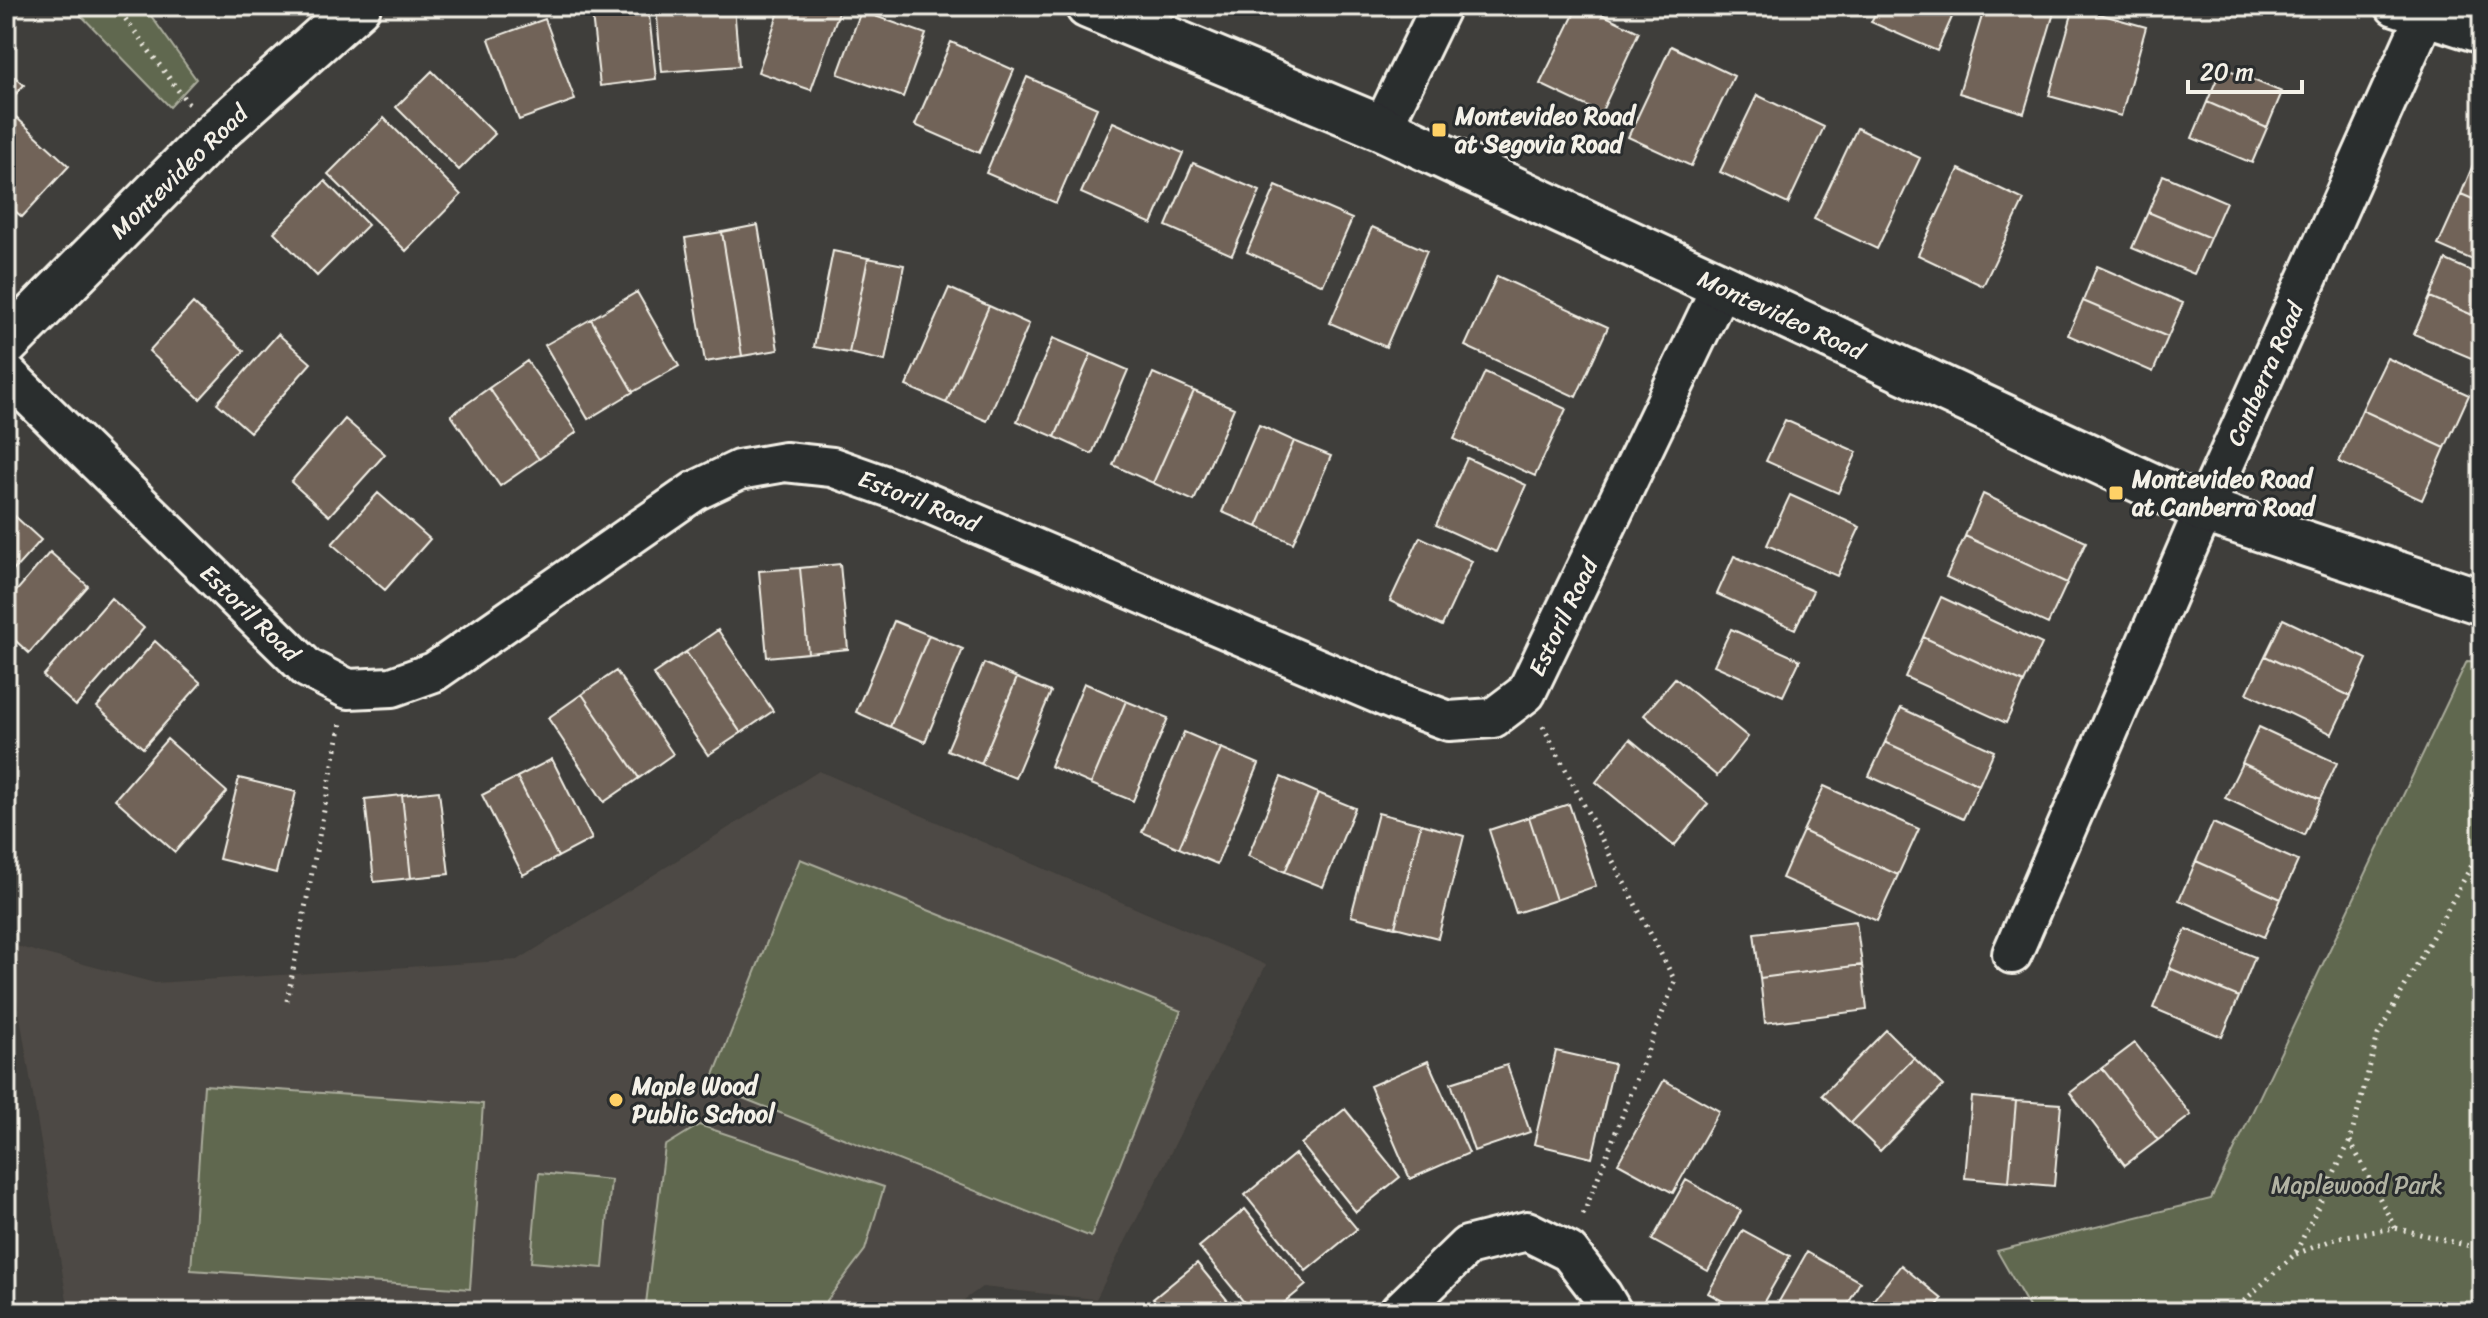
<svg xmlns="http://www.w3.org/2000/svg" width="2488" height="1318" font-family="Sriracha,sans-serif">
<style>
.built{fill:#4e4944}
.green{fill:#61684f;stroke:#aaac9c;stroke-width:2}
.building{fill:#716458;stroke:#f4f1e8;stroke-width:2}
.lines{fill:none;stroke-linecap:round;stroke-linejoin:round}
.minor-casing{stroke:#f4f1e8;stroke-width:44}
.tertiary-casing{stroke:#f4f1e8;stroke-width:50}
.path{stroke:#f4f1e8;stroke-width:5;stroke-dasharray:2 6;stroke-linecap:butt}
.minor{stroke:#2a2d2e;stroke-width:38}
.tertiary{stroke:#2a2d2e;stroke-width:44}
.poi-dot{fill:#ffd166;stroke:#2a2d2e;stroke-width:3}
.labels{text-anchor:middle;stroke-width:6;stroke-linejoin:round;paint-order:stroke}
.poi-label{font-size:24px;font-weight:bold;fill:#f4f1e8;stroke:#2a2d2e;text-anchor:start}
.street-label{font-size:24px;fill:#f4f1e8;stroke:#2a2d2e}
.park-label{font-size:24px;fill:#b2b3a3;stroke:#2a2d2e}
</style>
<rect width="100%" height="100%" fill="#3f3e3b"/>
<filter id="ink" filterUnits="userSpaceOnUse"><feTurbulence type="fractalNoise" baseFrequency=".0125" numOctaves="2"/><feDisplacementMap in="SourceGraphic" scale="16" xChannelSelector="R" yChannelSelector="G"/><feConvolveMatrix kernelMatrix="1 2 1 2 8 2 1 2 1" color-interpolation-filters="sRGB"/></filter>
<g filter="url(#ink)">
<!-- built -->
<path class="built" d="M819,771l447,194 -170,334 -114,-12 -35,25h-878l-61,-368 147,39 363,-23z"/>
<!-- green -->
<path class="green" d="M72,6h72l52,73 -26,28z
M2467,661l15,1v650h-450l-35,-61 214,-52z
M800,859l381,152 -90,226 -381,-152z
M204,1085l279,19 -13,185 -279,-19z
M699,1125l185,62 -19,63 -40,53 -13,9h-167l20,-166z
M539,1173l72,7 -8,88 -72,-6z"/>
<!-- building -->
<path class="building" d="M591,6h57l8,73 -56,7z
M656,6h78l5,60 -77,6z
M781,6h60l-30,84 -53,-18z
M1578,6h7l54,26 -38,81 -61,-29z
M1879,6h78l-20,45 -66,-29z
M1985,6h71l-32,107 -65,-20z
M2074,7l72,20 -25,89 -72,-20z
M861,11l65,23 -23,63 -65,-23z
M545,19l30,81 -56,20 -30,-81z
M951,42l63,28 -35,83 -64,-28z
M1671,46l63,30 -43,90 -63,-29z
M2222,67l60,25 -15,36 -60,-26z
M6,69l18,16 -18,20z
M432,71l63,63 -36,36 -63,-63z
M1027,77l70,31 -41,95 -70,-30z
M1757,95l67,32 -36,77 -68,-32z
M2207,102l60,26 -15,35 -60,-25z
M16,117l53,49 -47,51 -16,-14v-75z
M384,118l77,77 -55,56 -78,-77z
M1113,122l70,31 -31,71 -71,-31z
M1857,128l63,30 -43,91 -63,-30z
M2482,143v60l-21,-9z
M1193,163l67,28 -28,64 -66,-29z
M1959,169l65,31 -41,86 -65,-31z
M2163,175l63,27 -16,36 -62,-26z
M325,181l43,44 -51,51 -43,-44z
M1276,186l76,33 -29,66 -76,-33z
M2461,194l21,9v61l-44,-19z
M2148,212l62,26 -16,36 -62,-26z
M758,225l20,125 -36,6 -20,-124z
M1372,227l55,24 -41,96 -56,-24z
M722,232l20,124 -37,6 -20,-124z
M833,251l35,7 -19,95 -35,-6z
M868,258l36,7 -19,96 -36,-8z
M2446,260l36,16v43l-52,-22z
M2097,266l86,37 -15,34 -85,-36z
M1497,276l111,51 -32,70 -111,-51z
M949,288l40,18 -43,97 -40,-17z
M637,292l42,74 -46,26 -42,-73z
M2430,297l52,22v27l-6,14 -62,-26z
M2083,301l85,36 -15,35 -85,-37z
M193,303l51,48 -44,48 -51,-48z
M989,306l40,18 -42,97 -41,-18z
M591,319l42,73 -45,27 -43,-74z
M278,334l33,29 -61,69 -33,-29z
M1053,338l38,16 -36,83 -38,-16z
M1091,354l37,16 -36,84 -37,-17z
M2387,358l82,37 -24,53 -83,-38z
M527,361l50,71 -38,27 -50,-71z
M1485,372l81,37 -31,67 -81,-37z
M1153,373l41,18 -41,92 -40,-18z
M489,388l50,71 -39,27 -49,-71z
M1194,391l40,17 -40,93 -41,-18z
M2362,410l83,38 -23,52 -83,-38z
M345,419l40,35 -56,62 -38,-34z
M1785,420l72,32 -19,41 -72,-32z
M1259,425l35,16 -37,86 -35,-15z
M1294,441l37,15 -38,87 -36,-16z
M1467,458l59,27 -30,67 -60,-27z
M378,493l52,46 -45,51 -53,-46z
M1983,494l103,48 -19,41 -102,-47z
M1790,495l70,32 -23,49 -70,-31z
M6,508l35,32 -35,39z
M1965,536l102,47 -19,41 -102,-47z
M1420,537l52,24 -30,65 -52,-25z
M50,552l38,34 -59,67 -23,-21v-29z
M1734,556l79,35 -18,38 -78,-35z
M840,564l8,85 -40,4 -8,-85z
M800,568l8,85 -41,4 -8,-86z
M1941,597l101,47 -18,39 -101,-46z
M111,598l33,30 -68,78 -33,-30z
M2283,619l84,40 -17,37 -85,-40z
M894,621l35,14 -39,92 -34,-15z
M1731,629l69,31 -17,36 -69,-31z
M718,630l55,81 -32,22 -55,-81z
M929,635l34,14 -38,93 -35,-15z
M1923,637l101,46 -18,40 -101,-46z
M155,641l46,42 -58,65 -46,-41z
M686,652l55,81 -33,22 -55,-81z
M2265,656l85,40 -18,38 -85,-41z
M984,663l33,15 -36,86 -34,-14z
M616,671l57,83 -34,24 -57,-84z
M1017,678l34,14 -36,86 -34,-14z
M1675,678l73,59 -31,39 -73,-61z
M1084,683l42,18 -35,83 -41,-18z
M582,694l57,84 -35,24 -56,-84z
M1126,701l42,17 -35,83 -42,-17z
M1901,708l93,43 -15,34 -94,-43z
M2259,727l78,36 -17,36 -78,-36z
M1184,732l37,16 -42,100 -37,-16z
M167,739l60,53 -52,60 -60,-53z
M1630,739l78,65 -34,42 -78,-64z
M1885,742l94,43 -16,34 -94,-43z
M1221,748l38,16 -42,100 -38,-16z
M552,759l40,80 -34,18 -41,-80z
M2242,763l78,36 -16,36 -79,-37z
M517,777l41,80 -35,18 -41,-80z
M1281,777l37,16 -33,79 -37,-16z
M239,778l57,14 -20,81 -57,-14z
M1824,786l95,43 -21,46 -95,-44z
M439,791l10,83 -38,4 -9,-83z
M1318,793l37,15 -32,79 -38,-15z
M402,795l9,83 -37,4 -9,-83z
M1569,804l27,82 -40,14 -27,-83z
M1378,813l43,11 -26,103 -44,-11z
M1529,817l27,83 -40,13 -27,-83z
M2213,823l85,38 -17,38 -85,-38z
M1421,824l43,12 -26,102 -43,-11z
M1803,831l95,44 -21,46 -95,-43z
M2196,861l85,38 -17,38 -85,-37z
M1856,921l6,44 -102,13 -6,-45z
M2186,929l69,28 -16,40 -70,-29z
M1862,965l5,45 -102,13 -5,-45z
M2169,968l70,29 -17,40 -69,-29z
M1886,1030l28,28 -63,65 -29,-28z
M2135,1043l56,72 -33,25 -56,-72z
M1556,1051l58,13 -22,94 -58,-14z
M1914,1058l29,28 -63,65 -29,-28z
M1428,1061l41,92 -59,26 -40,-93z
M1507,1065l23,67 -56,19 -23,-68z
M2102,1068l56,72 -33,25 -55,-72z
M1664,1080l55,31 -46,82 -55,-30z
M1972,1097l44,4 -7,81 -44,-4z
M2016,1101l45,3 -7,82 -45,-4z
M1345,1109l55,68 -44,35 -55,-68z
M1295,1154l62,75 -51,42 -61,-76z
M1686,1180l55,31 -33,60 -56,-31z
M1245,1209l61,76 -33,27h-21l-53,-65z
M1743,1230l47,26 -32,56h-15l-35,-19z
M1807,1252l53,30 -16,30h-71z
M1197,1263l40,49h-73l-11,-13z
M1901,1265l41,34 -10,13h-68z"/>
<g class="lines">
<defs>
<path id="minor" d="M2395,6l87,28
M1382,128l59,-122
M6,373l301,295 41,21 44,-2 42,-15 261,-181 44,-21 46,-8 47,5 65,23 498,211 54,20 44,-3 33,-25 195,-406
M2012,954l192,-444 221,-495
M1399,1312l68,-66 60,-15 42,21 33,43 10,17"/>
<path id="tertiary" d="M1088,6l294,122 822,382 278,92
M6,344l206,-208 146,-130"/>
</defs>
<!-- minor casing -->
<use href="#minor" class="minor-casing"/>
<!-- tertiary casing -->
<use href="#tertiary" class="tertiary-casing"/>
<!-- path -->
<path class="path" d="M116,6l73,99
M1543,726l132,255 -93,237
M287,1001l54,-278
M2350,1141l45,87
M2296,1254l44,-17 55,-9 87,21
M2232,1312l63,-58 55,-113 28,-106 104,-188"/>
<!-- minor -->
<use href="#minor" class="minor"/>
<!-- tertiary -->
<use href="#tertiary" class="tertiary"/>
</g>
</g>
<!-- markers -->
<g class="poi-dot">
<rect x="1431" y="122" width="16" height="16" rx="4"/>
<rect x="2108" y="485" width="16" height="16" rx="4"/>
<circle cx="616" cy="1100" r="8"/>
</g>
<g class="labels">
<!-- poi labels -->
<g class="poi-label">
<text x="1455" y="124">Montevideo Road<tspan x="1455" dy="28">at Segovia Road</tspan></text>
<text x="2132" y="487">Montevideo Road<tspan x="2132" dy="28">at Canberra Road</tspan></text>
<text x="632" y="1094">Maple Wood<tspan x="632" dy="28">Public School</tspan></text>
</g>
<!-- street labels -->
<g class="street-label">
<text transform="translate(179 172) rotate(-44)" y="8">Montevideo Road</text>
<text transform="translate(1781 315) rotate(25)" y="8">Montevideo Road</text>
<text transform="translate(2265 374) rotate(-66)" y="8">Canberra Road</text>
<text transform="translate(919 501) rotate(22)" y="8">Estoril Road</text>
<text transform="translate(250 613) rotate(44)" y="8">Estoril Road</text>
<text transform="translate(1563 617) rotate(-64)" y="8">Estoril Road</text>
</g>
<!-- park labels -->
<g class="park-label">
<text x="2357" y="1193">Maplewood Park</text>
</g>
</g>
<!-- margin -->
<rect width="2488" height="1318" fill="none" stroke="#2a2d2e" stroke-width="32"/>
<rect x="16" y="16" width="2456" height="1286" fill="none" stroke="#f4f1e8" stroke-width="3" filter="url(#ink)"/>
<!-- scale -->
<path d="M2188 80v12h114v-12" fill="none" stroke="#f4f1e8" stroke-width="4"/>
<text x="2200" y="80" font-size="24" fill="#f4f1e8" stroke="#2a2d2e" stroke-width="6" paint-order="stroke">20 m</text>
</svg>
